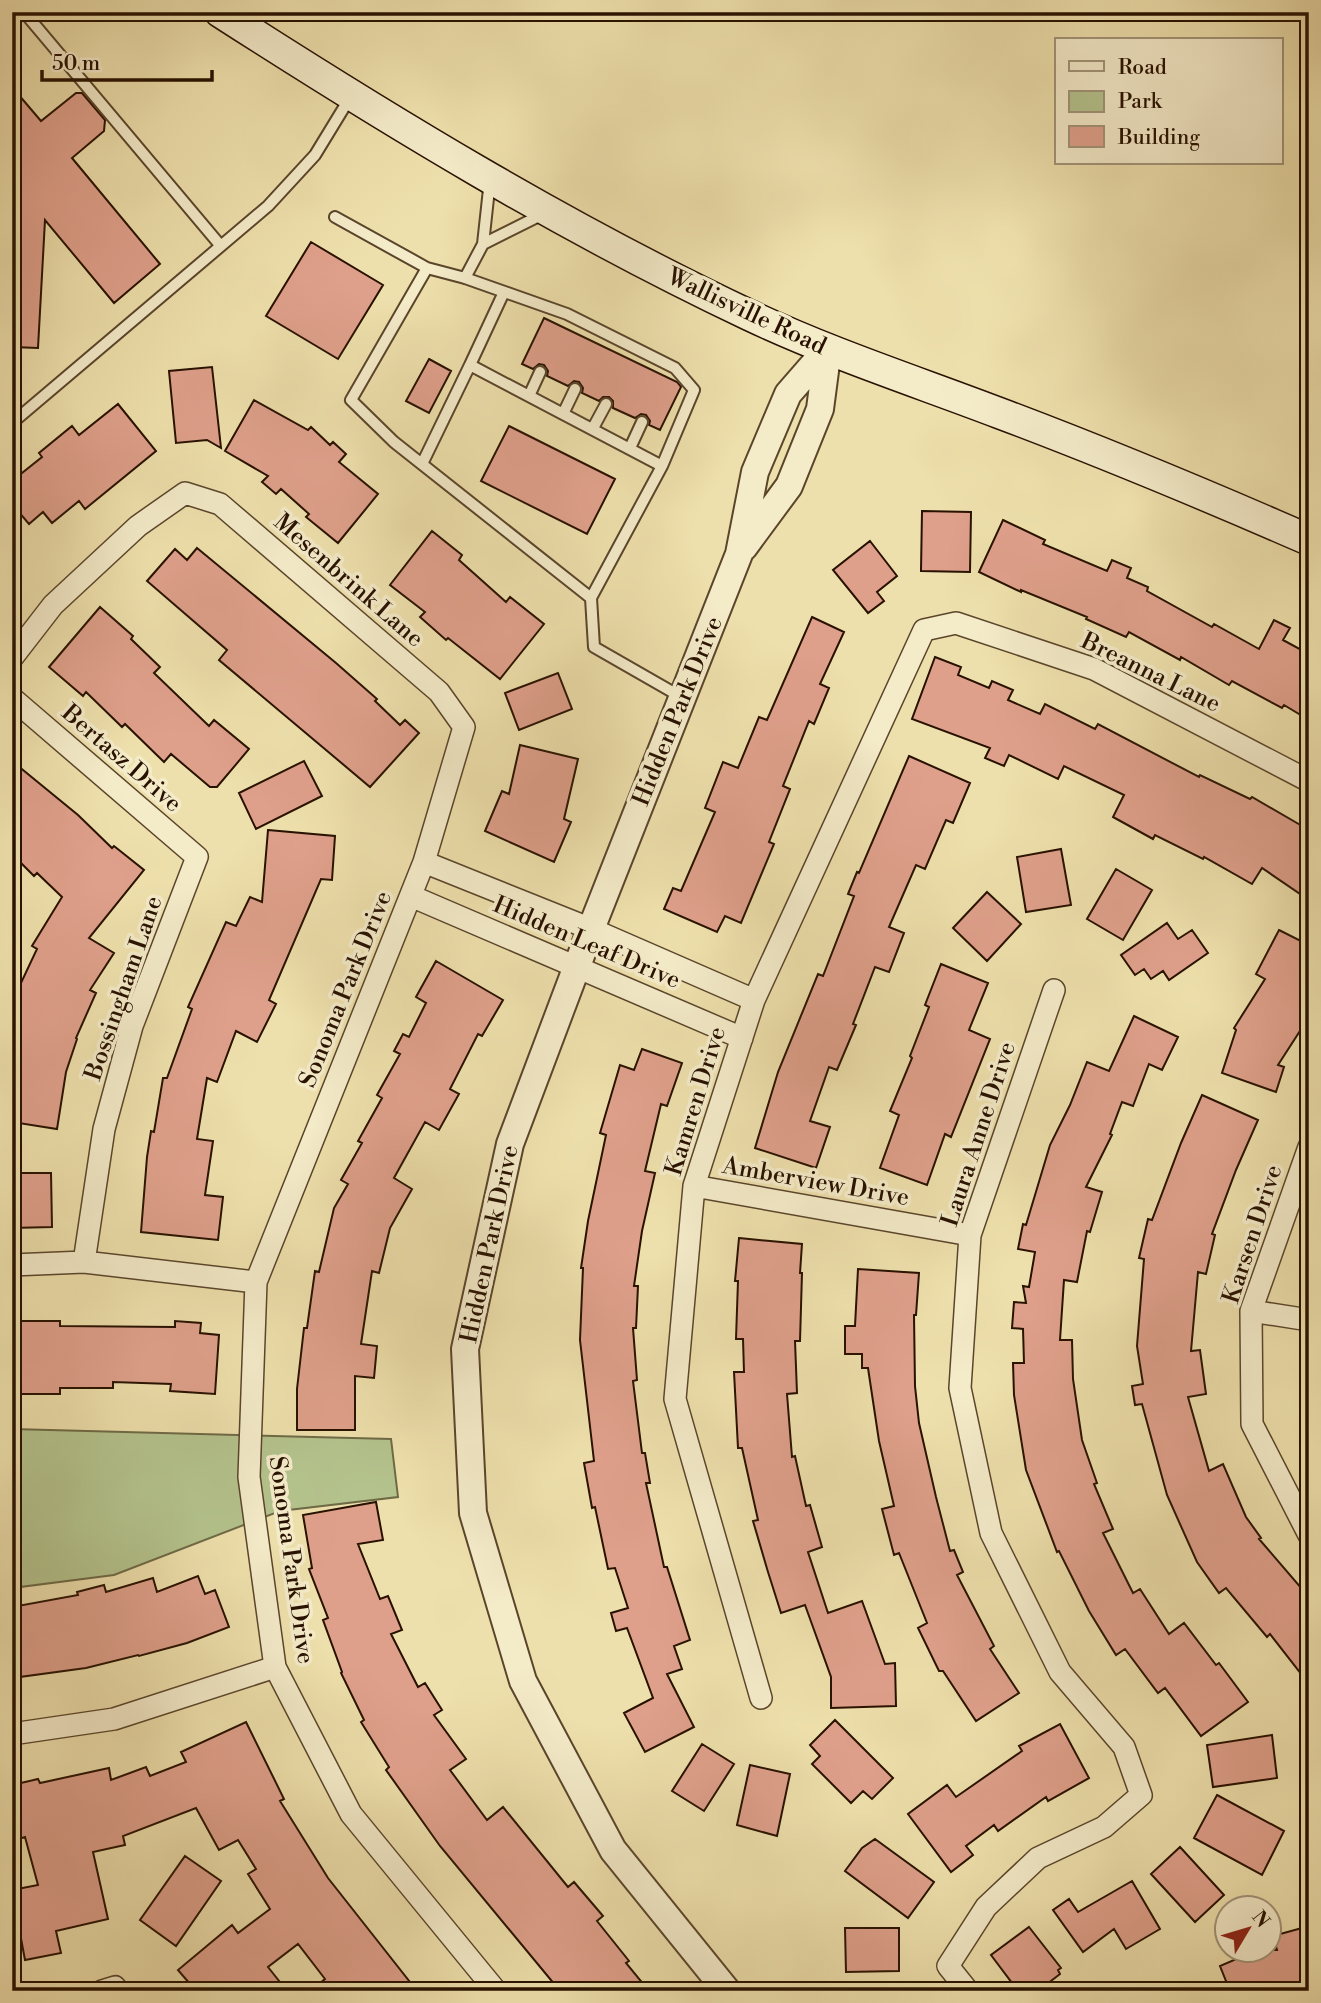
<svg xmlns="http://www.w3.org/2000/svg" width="1321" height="2003" font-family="'Libre Bodoni',serif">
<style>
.green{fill:#b4c38d;stroke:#6e6a46;stroke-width:2}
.building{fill:#dfa08b;stroke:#281100;stroke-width:2}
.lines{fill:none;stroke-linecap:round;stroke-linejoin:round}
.service-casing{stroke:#5a452b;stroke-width:14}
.minor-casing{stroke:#5a452b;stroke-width:24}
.tertiary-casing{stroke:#5a452b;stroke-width:30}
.secondary-casing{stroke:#281100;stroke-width:33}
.service{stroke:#f4ebc9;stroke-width:10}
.minor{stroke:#f4ebc9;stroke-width:21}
.tertiary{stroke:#f4ebc9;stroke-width:26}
.secondary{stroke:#f4ebc9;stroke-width:30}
.labels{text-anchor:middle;stroke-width:7;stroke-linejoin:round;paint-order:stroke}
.street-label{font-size:24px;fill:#281100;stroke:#f4ebc9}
</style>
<rect width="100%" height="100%" fill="#eee0ac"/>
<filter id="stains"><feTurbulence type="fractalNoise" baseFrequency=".00286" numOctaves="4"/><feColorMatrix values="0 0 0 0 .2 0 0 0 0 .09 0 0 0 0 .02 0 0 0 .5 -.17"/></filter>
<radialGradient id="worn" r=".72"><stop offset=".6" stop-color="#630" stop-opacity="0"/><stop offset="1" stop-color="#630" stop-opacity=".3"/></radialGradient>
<!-- green -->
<path class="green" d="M12,1429l379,10 7,58 -118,14 -166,64 -102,13z"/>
<!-- building -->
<path class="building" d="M12,87l29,34 35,-28h6l23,27 -1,11 -32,27 88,106 -46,39 -69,-83 -7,128 -26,-1z
M311,242l72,43 -45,74 -72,-43z
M544,318l133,64 4,5 -21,43 -11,-5 1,-4 -4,-6 -5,-1 -6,4 -22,-10v-7l-4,-4h-6l-4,4 -17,-8 1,-5 -4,-6 -5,-1 -6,5 -21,-10 1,-5 -4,-6 -5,-1 -6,5 -11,-5z
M429,359l22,12 -22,42 -23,-12z
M212,367l9,81 -14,-8 -31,3 -7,-72z
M254,400l54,30 3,-3 19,18 3,-3 13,12 -7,8 39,32 -40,49 -32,-26 3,-3 -28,-25 -5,5 -14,-12 6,-6 -43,-25z
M118,404l38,47 -71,58 -6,-8 -27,22 -9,-11 -14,12 -17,-20v-23l30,-24 -3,-4 33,-27 7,9z
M509,426l106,53 -28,55 -106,-53z
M922,511l49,1 -1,60 -49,-1z
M1003,520l42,20 -2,4 64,27 5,-11 19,8 -4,10 21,9 -1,4 65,36 2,-3 45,25 15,-29 16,8 -7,12 26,14v66l-25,-15 -2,3 -50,-27 -3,4 -48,-28 -1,3 -51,-28 -3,5 -40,-18 1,-2 -66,-27v2l-42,-20z
M432,531l30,24 -3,5 47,42 4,-5 34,27 -44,55 -52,-41 -2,2 -26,-23 5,-5 -35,-27z
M870,541l27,35 -20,16 7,9 -16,12 -35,-43z
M197,548l139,115 41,36 -2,2 25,24 5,-5 14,13 -49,54 -151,-127 8,-10 -80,-69 28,-32 12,11z
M100,607l33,29 -2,3 29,28 -6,6 55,53 5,-6 35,29 -32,38h-7l-39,-33 -7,8 -39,-38 -3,3 -36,-35 -3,4 -34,-29z
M812,617l32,15 -24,52 9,4 -15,36 -5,-3 -26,65 7,3 -21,53 5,2 -33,79 -16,-7 -8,16 -53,-23 9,-21 8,3 34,-79 -10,-4 18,-46 15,6 21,-51 8,3z
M935,657l26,10 -3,8 31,13 3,-7 21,9 -5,10 32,14 5,-10 50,25 3,-5 101,53 1,-2 50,24 2,-2 57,33v70l-47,-32 -10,16 -48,-27 -1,2 -48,-24 -2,4 -40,-22 11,-22 -60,-29 -6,13 -49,-24 -5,11 -19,-8 5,-10 -78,-29z
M558,673l14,36 -53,21 -14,-37z
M520,745l58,14 -14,60 7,3 -17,40 -69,-31 17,-40 7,3z
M909,756l61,27 -17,40 -7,-3 -21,49 -9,-4 -27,62 15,6 -15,39 -14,-5 -22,57 3,1 -19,45 -8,-3 -19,54 20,6 -14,41 -61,-20 23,-76 40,-98 5,2 31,-80 -6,-2 9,-22 2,1z
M12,761l66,54 34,33 2,-2 30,24 -55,68 25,15 -24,37 6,3 -20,45 1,1 -11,33 -9,57 -45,-7v-120l25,-53 -5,-3 30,-49 -25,-24 -3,3 -22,-22z
M304,761l18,35 -66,33 -17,-36z
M268,830l67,6 -3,44 -11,-1 -52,121 7,4 -19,38 -21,-11 -19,51 -10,-4 -10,61 16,2 -8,54 18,2 -5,43 -77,-8 6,-75 4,-26 3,1 9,-54h4l25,-69 -4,-2 38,-85 10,4 14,-29 12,5z
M1061,849l10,56 -45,7 -9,-55z
M1116,869l36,21 -29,50 -36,-21z
M987,892l34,32 -34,37 -34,-33z
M1167,923l11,16 14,-9 16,23 -39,27 -6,-9 -12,8 -7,-10 -9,6 -14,-20z
M1279,930l30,15v72l-31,48 6,2 -8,25 -54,-19 14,-43 -2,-2 31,-49 -9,-5z
M436,961l67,39 -21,36 -4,-2 -28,55 9,5 -20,36 -14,-8 -31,56 18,11 -22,39 -11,45 -7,-2 -11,73 16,2 -3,32 -19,-2v54h-58v-41l7,-61h3l8,-57 4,1 15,-64 14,-24 -7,-4 21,-37 -4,-2 24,-43 -5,-3 23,-41 -6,-3 9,-17 6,3 17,-34 -10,-6z
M941,964l47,19 -19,47 21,9 -39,98 -6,-3 -18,51 -47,-17 19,-53 -9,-4 22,-53 -2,-2 19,-49 -4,-2z
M1134,1016l44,21 -16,33 -13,-6 -16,42 -11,-4 -12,32 2,1 -26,52 16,5 -12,40 -3,-1 -10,51 -13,-2 -4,60h12l1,39 9,61 15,43 -3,1 19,45 -10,4 30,60 7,-4 29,45 15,-11 32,42 3,-2 29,39 -47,34 -36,-48 -7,5 -33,-44 -9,6 -27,-44 -30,-60 -2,1 -31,-82 -12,-75 -1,-32h11l-1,-34 -11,-1 2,-26 12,1 -3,-17 6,1 6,-35 -17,-3 5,-25 3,1 24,-80 20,-40 17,-43 22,9z
M642,1049l40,14 -15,43 -6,-2 -16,67 10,2 -13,58 -8,55h4l-2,42h-3l4,52 -4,1 9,72h3l5,30h-4l18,84h3l23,73 -16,6 8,23 -15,5 27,53 -49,25 -21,-39 29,-15 -26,-70 -11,3 -5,-18 17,-5 -13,-40 -7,1 -13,-62 -3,1 -8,-45 10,-2 -14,-121 3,-72h-2l7,-47 18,-86 -6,-2 20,-68 14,5z
M1202,1095l56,25 -22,50 -24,64 3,1 -9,39 -8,-2 -7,79 9,-1 6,44 -18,3 21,74 14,-7 23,53 15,21 -2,1 50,58v87l-39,-50 -3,3 -41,-49 -7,5 -22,-31 -30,-67 -25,-91 -7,1 -3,-19 11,-2 -6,-38 7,-87 -5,-1 9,-39 4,1 29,-77z
M12,1173h39l1,54 -40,1z
M739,1238l63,6 -2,29h2l-2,68h-5l2,52 -10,1 5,63 3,-1 11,50 4,-1 12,42 -14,5 20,61 34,-12 23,63 10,-1 1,43 -65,2v-31l-26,-72 -24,8 -13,-41 -15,-51 5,-1 -16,-72h-4l-4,-76h10l-1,-33h-7l2,-58h-3z
M858,1269l61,4 -3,42h-2l1,71 4,37 17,74 14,54 4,-1 9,22 -6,3 37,71 -4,3 29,44 -43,28 -33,-50h-4l-21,-43 9,-5 -28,-70 -5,2 -12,-46 12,-3 -15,-65 -11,-73h-6v-14h-17v-28h10z
M17,1321h43v5l115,1v-6l26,2 -1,10 19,2 -4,59 -45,-3 1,-7 -58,-2v6h-53v6h-43z
M376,1502l7,38 -25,4 22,55 8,-3 14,34 -11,4 27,53 7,-4 17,27 -8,5 32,44 -16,11 37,50 16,-13 65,80 6,-5 29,34 -6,5 32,40 -3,2 23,28h-89l-120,-145 -54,-76 3,-3 -28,-45 3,-2 -23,-47 1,-1 -19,-52 5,-2 -19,-49 3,-1 -9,-53z
M198,1576l7,18 10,-4 14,37 -42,16 -48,13 -1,-1 -52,13 -74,10v-71l66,-12 -1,-3 27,-7 2,7 47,-14 4,14z
M835,1720l58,58 -21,21 -9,-8 -12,12 -39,-39 8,-8 -10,-11z
M246,1722l38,77 -4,2 48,77 89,113h-107l15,-12 -27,-35 -30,23 19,24h-91l-18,-21 54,-45 6,8 32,-24 -22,-35 8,-5 -18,-29 -19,10 -23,-42 -73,28 2,9 -32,7 15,67 -52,12 5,22 -36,7 -13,-70 26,-5 -13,-48 -13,4v-56l26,-6 2,4 69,-15 2,12 35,-13 4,9 36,-14 -5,-10z
M1060,1724l29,54 -41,23 -2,-4 -48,34 -4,-6 -28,21 7,9 -22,17 -43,-58 39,-29 9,12 66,-46 -3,-5z
M1272,1735l5,43 -64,9 -6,-42z
M702,1744l32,20 -30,47 -32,-20z
M750,1765l40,9 -13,62 -40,-11z
M1217,1795l67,36 -22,44 -68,-37z
M875,1839l59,43 -26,36 -63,-47 17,-23z
M1180,1847l44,48 -29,27 -44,-48z
M185,1856l36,25 -45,65 -36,-26z
M1132,1881l28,48 -34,20 -12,-20 -31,23 -30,-42 16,-11 9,13z
M1309,1926v65h-79l-10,-25 37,-16h20l-4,-14z
M1029,1927l32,41 -3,2 2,4 -22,17h-20l-27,-36z
M845,1928h54v43l-53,1z"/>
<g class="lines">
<defs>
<path id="service" d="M24,12l196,233
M490,180l-7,64 60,-30
M335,217l92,51
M465,278l18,-34
M470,365l34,-73
M529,396l11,-24
M563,414l12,-25
M12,423l256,-217 47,-51 36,-59
M593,428l13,-24
M630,448l12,-26
M422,464l48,-99 192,101
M591,598l71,-132 32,-76 -19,-22 -108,-54 -102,-36 -38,-10 -76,132 43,42 197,156 3,49 89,51"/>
<path id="minor" d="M12,658l41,-53 85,-79 47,-33 35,11 219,188 25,35 -40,135 -168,420 -7,195 26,190 76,147 145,177
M12,698l185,159 -65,169 -28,103 -20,133
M424,862l167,67 163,71
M411,896l331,142
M1309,1147l-58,164 1,113 57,111
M694,1186l276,49
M12,1265l72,-3 172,20
M1251,1311l58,9
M761,1698l-86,-299 19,-213 60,-186 170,-370 32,-7 138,46 215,112
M12,1734l102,-15 161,-52
M102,1991l13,-4 3,4
M968,1991l-20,-25 38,-59 52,-49 66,-31 37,-32 -17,-48 -64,-75 -69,-139 -31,-145 10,-153 84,-245"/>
<path id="tertiary" d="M744,547l45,-61 31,-77 8,-61
M727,1991l-114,-141 -90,-169 -50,-168 -8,-164 45,-205 81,-215 148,-375 16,-82 33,-78 40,-46"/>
<path id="secondary" d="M220,12c171,110 345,216 529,303 80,38 166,66 250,98 104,39 207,82 310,127"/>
</defs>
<!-- service casing -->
<use href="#service" class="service-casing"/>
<!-- minor casing -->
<use href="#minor" class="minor-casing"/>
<!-- tertiary casing -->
<use href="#tertiary" class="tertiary-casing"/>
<!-- secondary casing -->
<use href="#secondary" class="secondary-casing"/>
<!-- service -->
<use href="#service" class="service"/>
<!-- minor -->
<use href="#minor" class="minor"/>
<!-- tertiary -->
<use href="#tertiary" class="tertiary"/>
<!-- secondary -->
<use href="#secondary" class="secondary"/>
</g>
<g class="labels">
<!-- street labels -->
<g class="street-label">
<text transform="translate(747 311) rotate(25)" y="8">Wallisville Road</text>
<text transform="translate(349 580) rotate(41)" y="8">Mesenbrink Lane</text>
<text transform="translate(1151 672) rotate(26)" y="8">Breanna Lane</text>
<text transform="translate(677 711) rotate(-68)" y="8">Hidden Park Drive</text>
<text transform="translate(122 758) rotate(41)" y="8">Bertasz Drive</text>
<text transform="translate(587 942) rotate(23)" y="8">Hidden Leaf Drive</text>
<text transform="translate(123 988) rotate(-71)" y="8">Bossingham Lane</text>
<text transform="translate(345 989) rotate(-68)" y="8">Sonoma Park Drive</text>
<text transform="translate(695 1101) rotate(-73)" y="8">Kamren Drive</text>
<text transform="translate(978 1134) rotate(-72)" y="8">Laura Anne Drive</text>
<text transform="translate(816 1181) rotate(10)" y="8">Amberview Drive</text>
<text transform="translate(1252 1234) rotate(-72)" y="8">Karsen Drive</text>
<text transform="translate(489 1244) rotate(-78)" y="8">Hidden Park Drive</text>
<text transform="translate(292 1560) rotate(82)" y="8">Sonoma Park Drive</text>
</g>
</g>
<!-- margin -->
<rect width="1321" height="2003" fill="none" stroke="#eee0ac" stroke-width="42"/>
<rect x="14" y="14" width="1293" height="1975" fill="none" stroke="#281100" stroke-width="3.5"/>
<rect x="21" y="21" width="1279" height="1961" fill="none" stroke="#281100" stroke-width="2"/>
<!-- legend -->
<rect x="1055" y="38" width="228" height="126" fill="#f4ebc9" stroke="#a29479" stroke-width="2"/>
<rect x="1069" y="61" width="35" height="10" fill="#f4ebc9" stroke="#a29479" stroke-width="2"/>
<text x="1118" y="74" font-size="21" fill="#281100">Road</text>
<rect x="1069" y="91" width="35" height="21" fill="#b4c38d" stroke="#a29479" stroke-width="2"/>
<text x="1118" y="108" font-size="21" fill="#281100">Park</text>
<rect x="1069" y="126" width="35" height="21" fill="#dfa08b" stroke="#a29479" stroke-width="2"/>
<text x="1118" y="144" font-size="21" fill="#281100">Building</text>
<!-- north arrow -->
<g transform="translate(1248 1929) rotate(52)"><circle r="33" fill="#f4ebc9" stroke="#a29479" stroke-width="2"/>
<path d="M0-5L12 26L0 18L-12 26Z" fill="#8f2418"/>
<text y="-10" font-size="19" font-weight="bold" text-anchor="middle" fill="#281100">N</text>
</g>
<!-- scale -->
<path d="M42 70v10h170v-10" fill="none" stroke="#281100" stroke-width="3.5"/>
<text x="52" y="70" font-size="21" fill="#281100" stroke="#f4ebc9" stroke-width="5" paint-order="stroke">50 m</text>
<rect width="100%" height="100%" filter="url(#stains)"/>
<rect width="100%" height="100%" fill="url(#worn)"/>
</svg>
